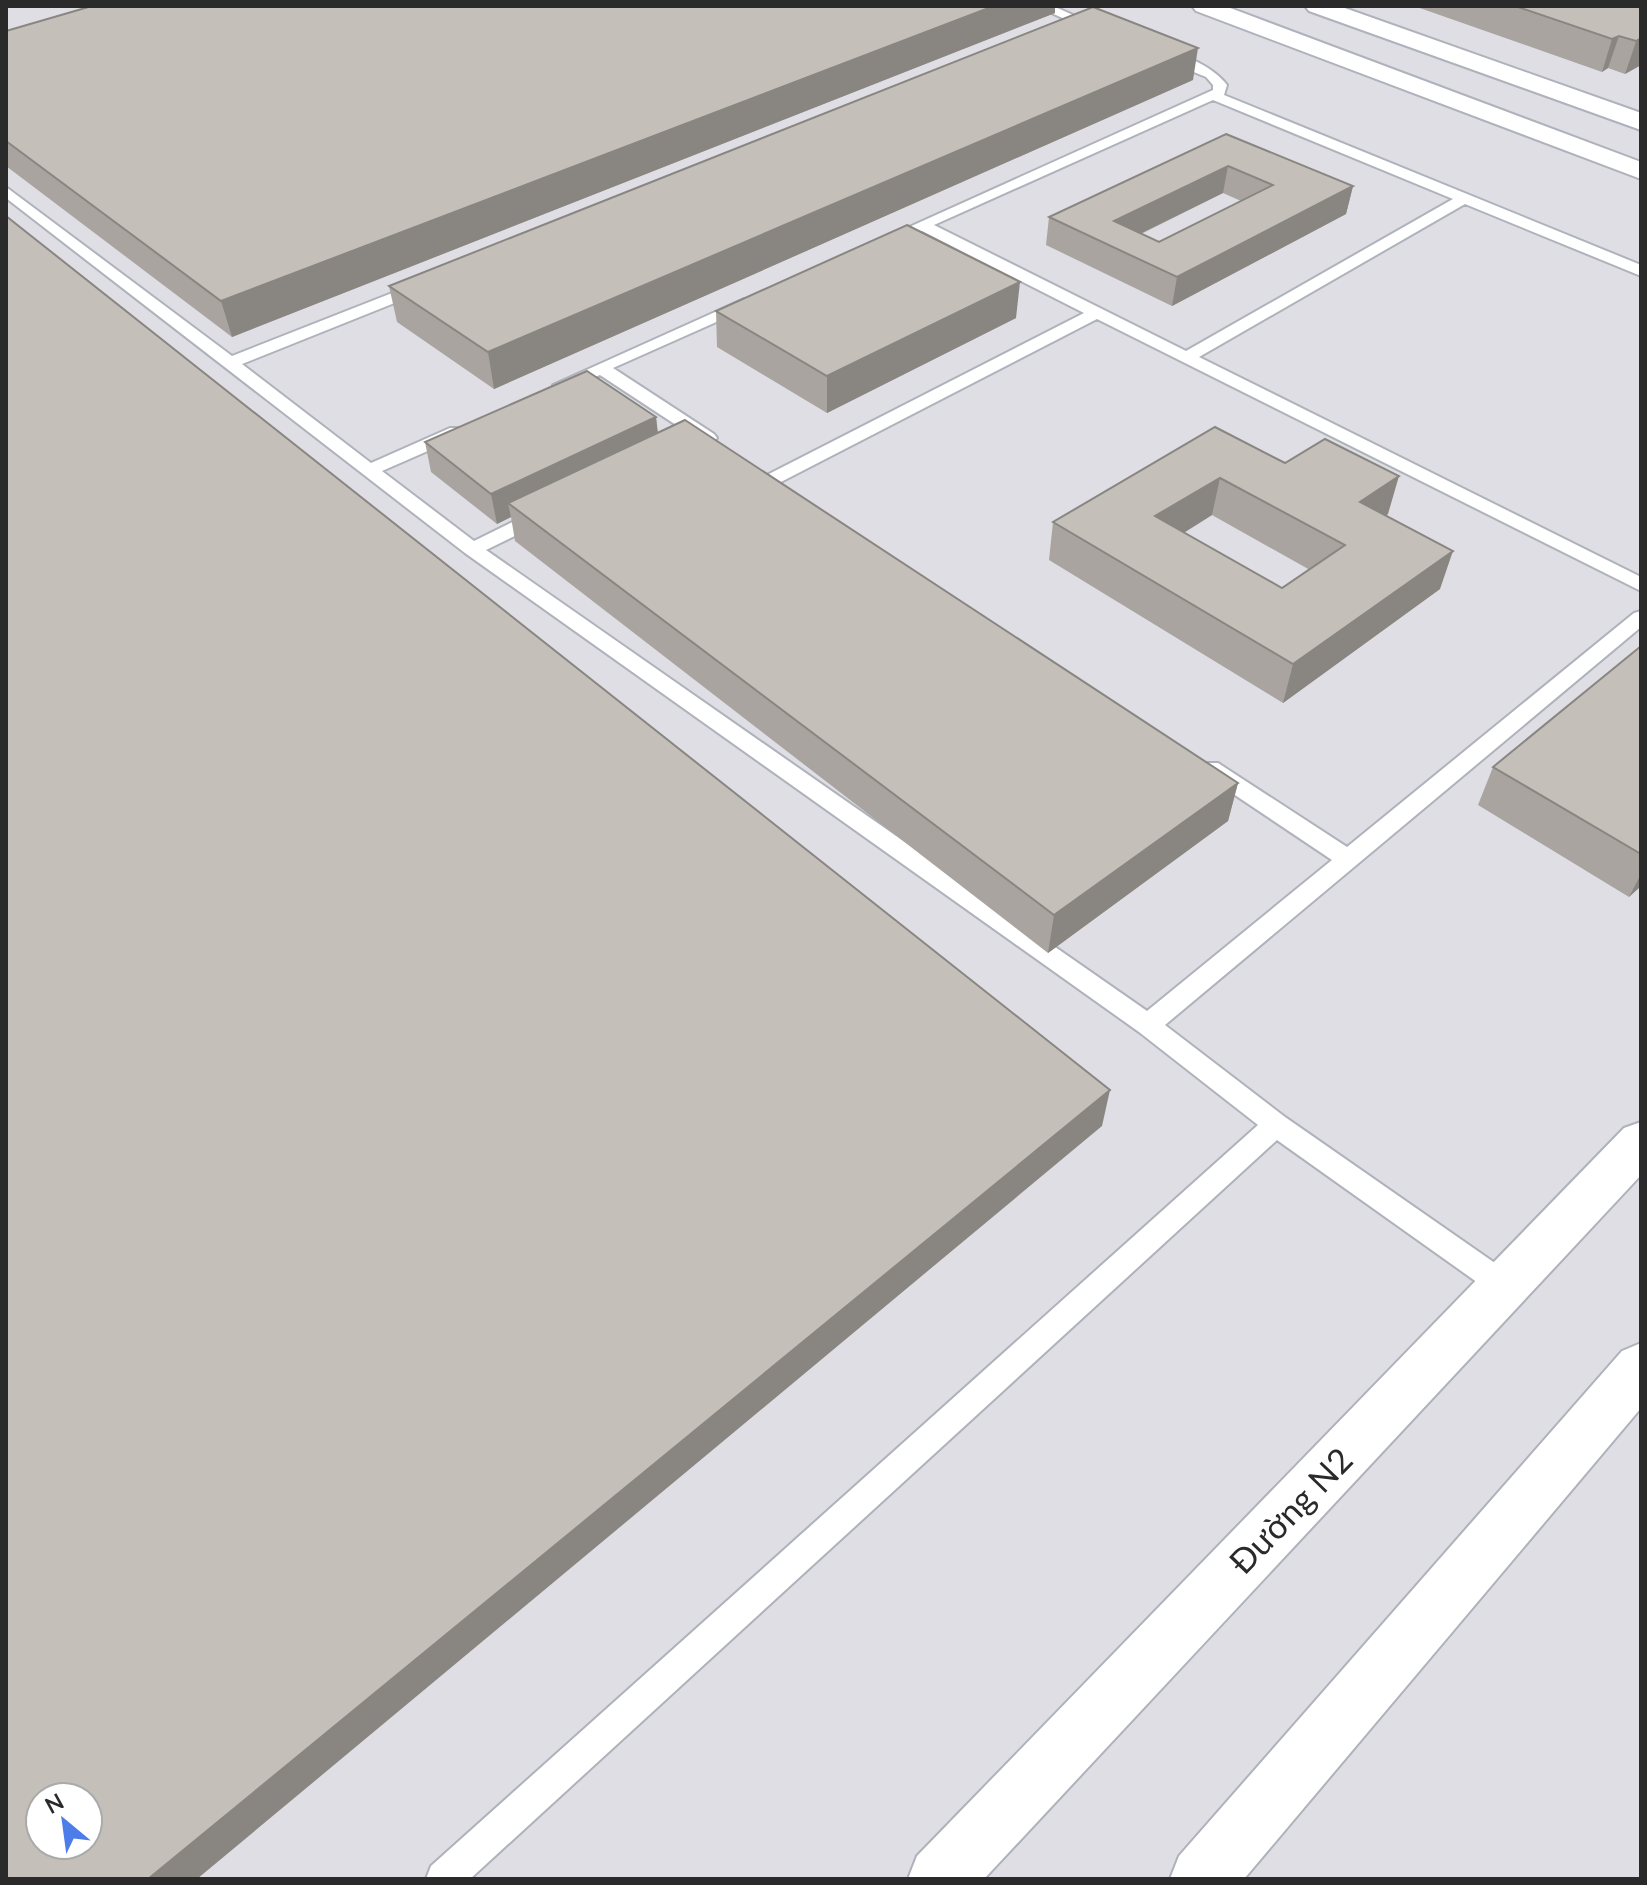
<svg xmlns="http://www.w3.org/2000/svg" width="1647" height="1885" font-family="Lato,sans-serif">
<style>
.industrial{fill:#dfdee4;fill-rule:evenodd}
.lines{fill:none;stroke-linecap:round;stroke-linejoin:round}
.lane-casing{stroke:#aeb2ba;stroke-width:4}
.street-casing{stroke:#aeb2ba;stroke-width:4}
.lane{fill:#fff;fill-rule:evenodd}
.street{fill:#fff;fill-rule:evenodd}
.wall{fill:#a9a49f;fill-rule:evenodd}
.shaded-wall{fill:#898682}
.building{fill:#c4bfb9;stroke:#898682;stroke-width:2;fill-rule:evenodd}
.labels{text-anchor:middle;stroke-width:6;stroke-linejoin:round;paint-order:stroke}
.near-street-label{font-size:34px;fill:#2a2a2a;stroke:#fff}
</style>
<rect width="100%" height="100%" fill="#ebe4de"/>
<!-- industrial -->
<path class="industrial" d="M6,6h1635v1873h-1635zM40,1797h48v48h-48z"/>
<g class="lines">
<defs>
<path id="lane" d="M1036,6h17l49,22 -11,3z
M1162,53c21,-2 53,16 65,32l-3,10 417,170v11l-176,-72 -266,153 442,220v14l-544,-272 -320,165h-12l-3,-4 3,-4 319,-163 -162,-82 -38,16 -8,-5 337,-152v-5l-7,-8 -44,-18zM1213,100l240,99 -267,152 -252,-126z
M6,187l226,169 183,-72h12v6l-185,74 129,99 79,-35h12l3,4 -3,4 -80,35 92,70 61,-30h14l2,4 -2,4 -63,31 661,461 185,-151 -130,-87 -3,-5 3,-5h16l129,84 287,-234 7,-2v16l-476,398 120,92 230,160 4,9 -4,9 -10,4 -10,-4 -218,-155 -807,739h-44l5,-13 827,-741 -119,-93 -674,-479 -459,-355z
M744,299l8,5 -2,3 -137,61 101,66 3,4 -3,4h-12l-102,-67 -38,15 -9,-5z"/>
<path id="street" d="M1192,6h33l416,156v17l-445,-168z
M1305,6h34l302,107v17l-332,-119z
M1641,1122v53l-657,704h-76l9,-23 707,-728z
M1641,1343v65l-397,471h-74l9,-23 443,-505z"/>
</defs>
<!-- lane casing -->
<use href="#lane" class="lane-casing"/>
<!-- street casing -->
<use href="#street" class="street-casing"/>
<!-- lane -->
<use href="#lane" class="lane"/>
<!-- street -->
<use href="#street" class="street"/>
</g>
<!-- wall -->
<path class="wall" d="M92,6h963v7l-823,324 -226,-171v-135z
M1414,6h227v59l-16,9 -17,-6 -6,4z
M1193,80l-699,309 -97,-67 -8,-36z
M1226,134l127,52 -7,28 -174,92 -126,-61 3,-28zM1223,193l18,8 -82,41 -18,-8z
M716,311l300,7 -189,95 -110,-66z
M656,417l2,16 580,350 -10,38 -180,132 -533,-412 -4,-24 -14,7 -66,-52 -6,-30z
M1215,427l173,87 -3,2 55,73 -157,114 -234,-143 4,-38zM1212,515l98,55 -28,18 -98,-55z
M1641,646v240l-12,11 -151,-92 15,-38z"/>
<!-- shaded-wall -->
<path class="shaded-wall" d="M994,6h61v7l-823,324 -11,-36z
M1641,27v38l-16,9z
M1619,36l-11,32 -6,4 10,-33z
M1198,48l-5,32 -699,309 -6,-37z
M1228,166l-5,27 -110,54 1,-26z
M1353,186l-7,28 -174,92 5,-29z
M1020,282l-4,36 -189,95v-37z
M656,417l3,29 -151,57 3,14 -14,7 -6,-30z
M1399,476l-11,38 -39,26 11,-38z
M1220,478l-8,37 -63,39 6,-38z
M1453,551l-13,38 -157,114 10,-39z
M1238,783l-10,38 -180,132 6,-38z
M1641,874v12l-12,11z
M1110,1090l-8,36 -905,753h-49z"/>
<!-- building -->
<path class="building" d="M92,6h902l-773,295 -215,-160v-110z
M1515,6h126v32l-5,3 -17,-5 -7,3z
M1093,7l105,41 -710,304 -99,-66z
M1226,134l127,52 -176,91 -128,-60zM1228,166l45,19 -114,57 -45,-21z
M6,216l1104,874 -962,789h-142zM40,1797h48v48h-48z
M907,225l113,57 -193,94 -111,-65z
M587,371l69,46 -165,77 -66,-52z
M685,420l553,363 -184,132 -546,-412z
M1215,427l70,36 40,-24 74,37 -39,26 93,49 -160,113 -240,-142zM1220,478l125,67 -63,43 -127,-72z
M1641,646v208l-148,-87z"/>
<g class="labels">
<!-- near-street labels -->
<g class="near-street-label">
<text transform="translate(1291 1511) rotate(-46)" y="12">Đường N2</text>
</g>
</g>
<!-- border -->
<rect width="1647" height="1885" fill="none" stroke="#2a2a2a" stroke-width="16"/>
<!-- north arrow -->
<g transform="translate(64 1821) rotate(331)"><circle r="38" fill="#ffffff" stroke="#aaaaaa" stroke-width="2"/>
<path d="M0-6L14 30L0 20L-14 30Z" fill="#4d7de9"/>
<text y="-12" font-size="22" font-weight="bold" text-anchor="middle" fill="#2a2a2a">N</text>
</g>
</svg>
